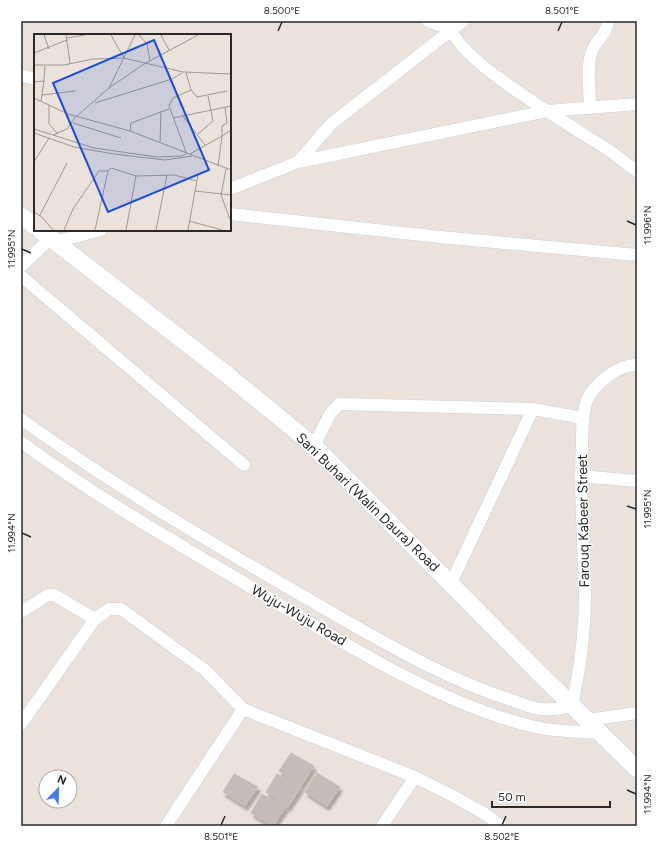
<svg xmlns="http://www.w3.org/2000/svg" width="658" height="847" font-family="Figtree,sans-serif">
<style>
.building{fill:#c3bcb8;stroke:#c6beb6;filter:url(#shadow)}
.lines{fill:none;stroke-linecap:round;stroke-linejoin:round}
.street-casing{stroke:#cad0da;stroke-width:13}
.secondary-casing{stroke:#cad0da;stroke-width:18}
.street{stroke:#fff;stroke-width:12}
.secondary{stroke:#fff;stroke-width:17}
.ticks{fill:none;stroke:#292929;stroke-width:1.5}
.labels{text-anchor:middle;stroke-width:3;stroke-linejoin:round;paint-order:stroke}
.street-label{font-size:14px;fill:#292929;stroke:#fff}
.inset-road{fill:none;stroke:#9d9894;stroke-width:1}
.view{fill:#1d4ed8;fill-opacity:0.15;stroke:#1d4ed8;stroke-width:2}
.inset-edge{fill:none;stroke:#292929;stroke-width:2}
.neatline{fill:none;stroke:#292929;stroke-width:1.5}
.ticks-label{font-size:10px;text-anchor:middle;fill:#292929}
</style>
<defs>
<filter id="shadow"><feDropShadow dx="2.5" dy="4.5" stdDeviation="1" flood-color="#0004"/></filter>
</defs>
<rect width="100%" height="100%" fill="#ebe2dc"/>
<!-- building -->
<path class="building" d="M291,753l23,13 -13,20 -22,-15z
M317,773l23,14 -13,19 -22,-14z
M234,774l24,13 -13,19 -22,-14z
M277,774l24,13 -13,20 -22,-15z
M262,794l24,13 -13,19 -22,-13z"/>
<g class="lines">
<defs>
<path id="street" d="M428,21l24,9
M451,21c0,3 0,7 1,9 9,33 126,100 158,121 9,7 18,14 27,20
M21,75l14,4
M590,108c0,-17 -4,-41 2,-57 4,-11 16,-18 16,-30
M298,162l33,-38 132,-103
M230,189l68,-27 249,-51 90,-7
M230,214l210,23 197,18
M55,242l46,-12
M21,266l30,-28
M21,276l223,189
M21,419c103,74 214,138 325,202 53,30 106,60 165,79 9,3 20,8 30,9 11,1 20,0 31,-4 8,-36 13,-73 13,-111 -1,-50 -6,-99 -3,-149 0,-14 0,-31 5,-45 7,-16 32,-36 50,-35
M21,442c71,52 147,96 223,141 87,52 192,121 291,144 21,5 44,4 65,6
M314,446l16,-32 9,-10 194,5 50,9
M580,476l57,5
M451,583l82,-174
M21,612l27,-17h6l41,24
M587,720l50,-7
M21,724l74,-105 14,-10h12l84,61 38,39 172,68 36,18 34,19 16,12
M166,826l77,-117
M382,826l33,-49"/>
<path id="secondary" d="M21,216l14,10
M40,230l185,143 89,73 226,228 97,95"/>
</defs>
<!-- street casing -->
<use href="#street" class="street-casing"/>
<!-- secondary casing -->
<use href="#secondary" class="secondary-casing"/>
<!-- street -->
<use href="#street" class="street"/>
<!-- secondary -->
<use href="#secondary" class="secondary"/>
</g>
<!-- ticks -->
<path class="ticks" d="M278,31l4,-9M558,31l4,-9M627,221l9,4M22,249l9,4M627,506l9,3M22,533l9,4M627,790l9,4M221,825l4,-9M502,825l4,-9"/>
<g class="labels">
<!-- street labels -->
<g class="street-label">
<text transform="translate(368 502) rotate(44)" y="5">Sani Buhari (Walin Daura) Road</text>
<text transform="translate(583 521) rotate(-91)" y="5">Farouq Kabeer Street</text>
<text transform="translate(299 615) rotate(30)" y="5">Wuju-Wuju Road</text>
</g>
</g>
<!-- overview -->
<g transform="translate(34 34)">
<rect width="197" height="197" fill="#ebe2dc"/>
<path class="inset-road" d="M10,1l5,14M32,1l4,28M77,1l13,23M105,1l8,9 3,17M127,1l8,15M33,4l18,-3M0,19l33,-13M0,31h30l29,-6 31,-1 59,14 48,2M152,39l5,17 6,7 30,-6M0,48l10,-1 1,-15M75,54l26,-53M8,61l33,-4M0,64l34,16 62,17 101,39M7,67l3,-20M61,69l77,-24 10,-6M15,71v19l9,10M148,81l23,30M43,82l32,-28 35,-24 54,-29M139,84l58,-12M39,89l48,15M0,95l60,19 63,9 25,-1 4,-2 -1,-5 -16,-43 4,-8 18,-8M96,97l1,-8 38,-14M0,99l40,14 40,7 51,6 27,-4M164,100l15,-13 -5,-25M19,101l14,-6 9,-13M126,109l1,-32M156,120l32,-18v-10l5,-3 -2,-16M0,128l15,-24M184,132l4,-30 9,-6M192,135l-5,26 10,27M161,157l36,4M0,178l8,5 11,13M6,181l27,-52M155,187l33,9M30,196l9,-21 26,-38h9l3,-3 25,8 38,-1 23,6M61,196l13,-59M92,196l10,-54M122,196l11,-55M154,196l10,-55"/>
<path class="view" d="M120,6l55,130 -101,42 -55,-129z"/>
<rect width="197" height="197" class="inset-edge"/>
</g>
<!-- border -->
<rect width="658" height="847" fill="none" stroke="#ffffff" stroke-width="44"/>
<!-- north arrow -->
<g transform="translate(58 789) rotate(23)"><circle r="19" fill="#ffffff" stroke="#a9a9a9"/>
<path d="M0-3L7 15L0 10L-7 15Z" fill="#457def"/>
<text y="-6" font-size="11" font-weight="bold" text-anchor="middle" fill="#292929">N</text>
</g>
<!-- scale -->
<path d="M492 801v6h118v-6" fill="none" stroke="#292929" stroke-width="2"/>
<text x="498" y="801" font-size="12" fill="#292929" stroke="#ffffff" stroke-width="3" paint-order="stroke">50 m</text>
<rect x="22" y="22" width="614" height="803" class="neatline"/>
<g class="ticks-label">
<text x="282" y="14">8.500°E</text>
<text x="562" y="14">8.501°E</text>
<text transform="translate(647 225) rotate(-90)" y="4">11.996°N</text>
<text transform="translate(11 249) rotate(-90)" y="4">11.995°N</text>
<text transform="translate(647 509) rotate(-90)" y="4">11.995°N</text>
<text transform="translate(11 533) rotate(-90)" y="4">11.994°N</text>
<text transform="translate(647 794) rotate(-90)" y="4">11.994°N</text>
<text x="221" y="840">8.501°E</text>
<text x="502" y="840">8.502°E</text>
</g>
</svg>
